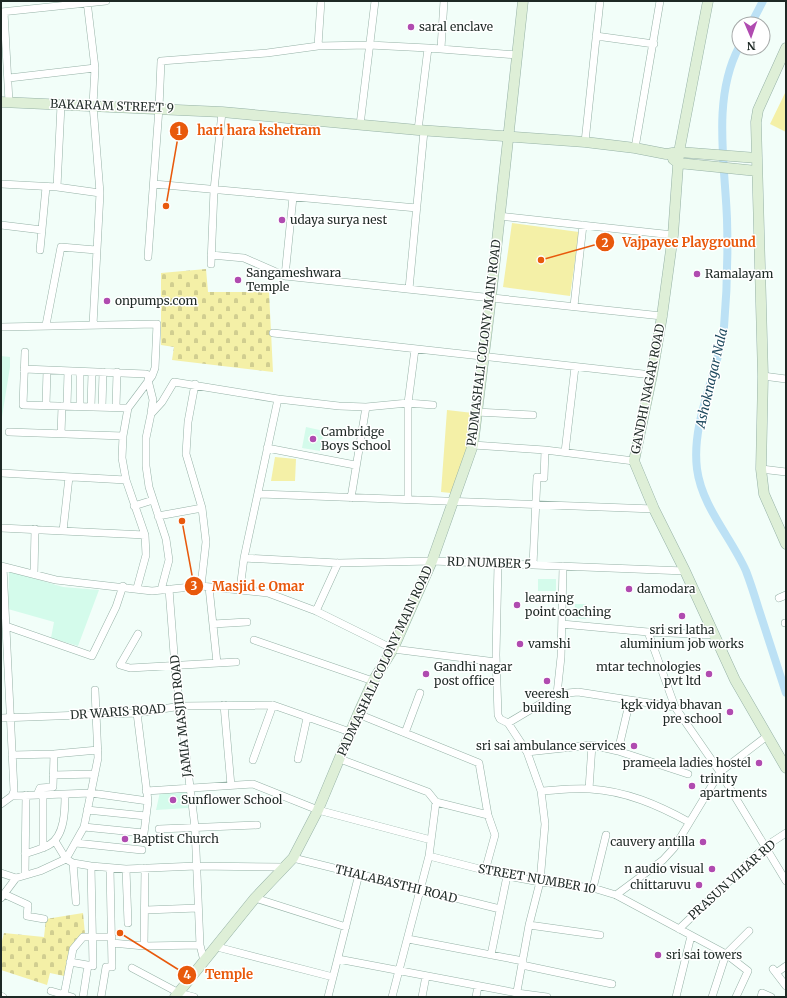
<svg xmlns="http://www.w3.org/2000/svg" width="787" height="998" font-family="Merriweather,serif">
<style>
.built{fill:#d4fbeb}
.cemetery{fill:url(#cemetery-stones)}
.park{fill:#f4f0a7}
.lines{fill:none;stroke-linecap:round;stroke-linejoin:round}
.canal{stroke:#bce1f5;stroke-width:8}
.street-casing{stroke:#96b2a7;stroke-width:8}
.secondary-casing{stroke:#96b2a7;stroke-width:11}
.street{stroke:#fff;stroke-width:7}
.secondary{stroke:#deefd7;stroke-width:10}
.poi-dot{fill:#b04bb0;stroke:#fff;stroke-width:1.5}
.labels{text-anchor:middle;stroke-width:3;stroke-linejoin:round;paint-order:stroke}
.poi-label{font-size:12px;fill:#1e2925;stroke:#fff;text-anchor:start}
.street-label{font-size:12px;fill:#1e2925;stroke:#fff}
.water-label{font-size:13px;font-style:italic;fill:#1b475c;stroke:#fff}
.leader{fill:none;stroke:#e8590c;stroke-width:1.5}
.callout-dot{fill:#e8590c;stroke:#fff;stroke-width:1.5}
.mark-label{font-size:12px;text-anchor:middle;font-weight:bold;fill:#fff}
.callout-label{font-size:13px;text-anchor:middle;font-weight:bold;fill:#e8590c;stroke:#fff;stroke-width:3;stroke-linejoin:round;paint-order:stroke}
</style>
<defs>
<pattern id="cemetery-stones" width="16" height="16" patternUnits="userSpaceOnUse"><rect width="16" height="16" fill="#f4f0a7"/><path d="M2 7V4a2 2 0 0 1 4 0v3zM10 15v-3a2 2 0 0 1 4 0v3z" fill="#d1ce90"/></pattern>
</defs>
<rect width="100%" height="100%" fill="#f2fef9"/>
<!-- built -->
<path class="built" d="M1,356l9,1v10l-9,56z
M306,427l18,4 -4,20 -18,-3z
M9,571l54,16 36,3 -21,56 -27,-8 3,-16 -46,-13z
M538,579h18v12h-18z
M575,604h11v15l-12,-1z
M186,790l2,18 -32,2 4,-18z"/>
<!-- cemetery -->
<path class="cemetery" d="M206,269l2,23h61l4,80 -101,-12 2,-13 -13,-2v-72z
M83,913l2,21 -10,6 -11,36 -14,-3 -3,12 -46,-15v-25l3,-12 40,4 2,-18z"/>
<!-- park -->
<path class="park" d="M786,91v41l-16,-8z
M512,223l67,9 -9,64 -67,-9z
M447,410l26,3 -3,34 -19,46 -10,-1z
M275,457l21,2 -1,22h-24z"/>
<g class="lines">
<!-- canal -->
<path class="canal" d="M751,24l12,-23
M739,47c-27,51 -14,117 -12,172 1,36 0,73 -3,108 -6,47 -33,94 -27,142 5,38 34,68 49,102 5,13 9,26 13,39 9,27 18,55 27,83"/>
<defs>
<path id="street" d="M87,1l8,67 -2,37 7,88 -7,132
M1,12l105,-11
M4,12l5,90
M596,36l58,8
M318,46l3,-45
M441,48l3,-47
M9,78l86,-10
M360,125l15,-124
M418,130l10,-82
M585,142l15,-141
M635,148l25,-147
M1,184l56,3 43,6
M154,184l263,24
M57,187l4,-82
M293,197l-8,79 377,40
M499,216l174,19
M1,225l41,5
M40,250l6,-63
M211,255l33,3 41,18
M148,257l11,-149 2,-47 106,-8 51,-7 51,-1 59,3 89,7
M211,264l3,-74 8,-78
M409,289l15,-158
M574,306l9,-81
M46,325l15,-78 35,3
M1,327l156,-3 -2,44 -3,8 -24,32 -5,28 -1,22 4,22 19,55 1,20 -9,33
M273,333l379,42
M25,352l-2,53 105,3
M24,369l122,5 6,2
M763,376l23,3
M148,380l5,20 -2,13
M195,384l-7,38 -2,32 16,54 4,34 -5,44
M46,405l1,-35
M67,406l1,-35
M80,406v-34
M91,407l1,-35
M102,407l1,-35
M116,407l1,-35
M476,412l57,3
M9,432l114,4
M61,434l1,-28
M473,445l72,5 89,11
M267,448l88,17
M565,452l10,-85
M761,469l25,3
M1,473l125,7
M260,494l394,15
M351,498l15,-91
M408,500v-97l7,-54
M134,506l19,-6
M158,516l44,-8
M1,528l144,7
M63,531l6,-54
M244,558l94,5 94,-2 253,10
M498,564l-2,91 2,60 2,4 8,4 19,29 14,39 4,33 -5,58 -11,43 -13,72
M533,565l4,-88 7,1 1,-28
M1,566l55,14 96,11 49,-5 67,7 48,18 77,38 103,13
M34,574l1,-45
M209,587l8,76
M169,589l6,78 20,160 5,118 4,16
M240,589l4,-31 34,-159
M161,590l8,-30 -3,-21 -17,-52 -3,-21v-28l5,-24 11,-12 12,-20 104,17 61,7 27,1 42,-4 25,2
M779,598l7,-3
M316,611l22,-48
M785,623h1
M213,624l34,-2
M562,624l86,8 67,3
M6,626l86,30 24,-49 7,-21
M648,632l27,75
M138,634l-18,31 10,3 106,-6
M254,640l119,41
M557,694l4,-37 2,-91
M224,705l7,81
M358,714l121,49 9,52 7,20 -10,36
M1,718l136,-5 44,-7 92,-1 77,27
M508,723l49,-29 21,-2 97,15 45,65 66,109
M405,733l15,-40
M618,751l12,-51
M527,752l65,-7 26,6 70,23
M12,755l42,-1 44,-4
M298,759l9,-41
M340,759l88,33 8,10 -7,54 -37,141
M253,760l20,-55
M53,775l42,-1
M589,789l3,-44
M146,791l107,-7 65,26 113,30
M541,791c16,-1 33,-3 49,-2 36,2 68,16 99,33
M37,795l3,-7 13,-1 1,-33
M12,796l79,-3 57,8
M436,802l52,13
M1,804l11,-8 2,-5 -11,-224
M87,810l59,6
M84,827l60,6 4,-32 -11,-88
M159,829l98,-4
M55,841l11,18 7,4 18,3 35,3 70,-3 88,1
M76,843l66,7
M43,848v-54
M25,854c8,-3 17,-5 24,-9 16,-9 16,-35 16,-51
M429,856l78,20 33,6 53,6 23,7 110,59 22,17 -12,26
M293,858l207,51
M73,863l3,39
M126,869l2,54
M1,873l15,5
M25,874l1,-79
M593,888l13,-53
M4,894l24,11 -1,11 17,3
M616,895l47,-35 11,-12 46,-76 47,-36
M1,898l15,-20 24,-7 26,-12 18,-32 14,-69 -3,-68
M255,898l91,29
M146,910l52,-2
M529,925l71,10
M679,929l87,-83 20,-13
M408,939l115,22
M112,943l32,3 56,-1
M144,946l1,-78
M217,947l116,30
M491,955l16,-79
M338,959l179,34 30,4
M70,962l23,4 -2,-100
M522,965l90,19
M132,968l47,25 15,4
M773,969l13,17
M776,973l10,-7
M51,991l21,6
M64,995l9,-46 10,-12h29
M1,996l2,1
M83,997l5,-32
M101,997l5,-30h6l-2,-99
M328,997l31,-123
M422,997l4,-21
M476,997l2,-11
M676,997l15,-61
M712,997l14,-43 23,-23
M761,997l1,-4 9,4"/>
<path id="secondary" d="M708,1l-29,151 -6,83 -11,81 -10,59 -18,86 20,48 31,62 50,109 51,88
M786,48l-28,62 -2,12 7,254 -2,93 3,25 22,50
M1,102l221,10 196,18 167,12 50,6 31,6 13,-2 78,6
M673,159l5,4 79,8
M175,997l80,-99 38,-40 25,-48 40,-96 15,-33 20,-32 39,-88 41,-116 18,-148 32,-296"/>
</defs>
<!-- street casing -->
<use href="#street" class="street-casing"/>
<!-- secondary casing -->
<use href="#secondary" class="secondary-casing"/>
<!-- street -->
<use href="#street" class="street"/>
<!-- secondary -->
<use href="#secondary" class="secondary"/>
</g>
<!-- markers -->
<g class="poi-dot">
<circle cx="411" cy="27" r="4"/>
<circle cx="282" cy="220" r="4"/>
<circle cx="697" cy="274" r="4"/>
<circle cx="238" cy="280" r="4"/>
<circle cx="107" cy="301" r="4"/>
<circle cx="313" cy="439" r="4"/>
<circle cx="629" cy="589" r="4"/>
<circle cx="517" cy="605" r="4"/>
<circle cx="682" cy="616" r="4"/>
<circle cx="520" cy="644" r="4"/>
<circle cx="426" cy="674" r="4"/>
<circle cx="709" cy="674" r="4"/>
<circle cx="547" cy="681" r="4"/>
<circle cx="730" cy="712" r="4"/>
<circle cx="634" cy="746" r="4"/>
<circle cx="759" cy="763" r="4"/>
<circle cx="692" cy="786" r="4"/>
<circle cx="173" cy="800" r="4"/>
<circle cx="125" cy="839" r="4"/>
<circle cx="703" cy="842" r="4"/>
<circle cx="712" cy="869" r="4"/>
<circle cx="699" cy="885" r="4"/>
<circle cx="658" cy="955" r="4"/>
</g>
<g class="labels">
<!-- poi labels -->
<g class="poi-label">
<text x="419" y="31">saral enclave</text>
<text x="290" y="224">udaya surya nest</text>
<text x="246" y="277">Sangameshwara<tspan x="246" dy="14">Temple</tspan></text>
<text x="705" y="278">Ramalayam</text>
<text x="115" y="305">onpumps.com</text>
<text x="321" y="436">Cambridge<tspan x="321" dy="14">Boys School</tspan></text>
<text x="637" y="593">damodara</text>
<text x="525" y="602">learning<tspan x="525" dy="14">point coaching</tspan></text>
<text x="682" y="634" text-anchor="middle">sri sri latha<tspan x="682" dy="14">aluminium job works</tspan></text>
<text x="528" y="648">vamshi</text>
<text x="434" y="671">Gandhi nagar<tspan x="434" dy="14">post office</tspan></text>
<text x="701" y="671" text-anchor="end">mtar technologies<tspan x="701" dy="14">pvt ltd</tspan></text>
<text x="547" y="698" text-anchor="middle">veeresh<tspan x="547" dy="14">building</tspan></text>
<text x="722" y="709" text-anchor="end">kgk vidya bhavan<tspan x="722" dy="14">pre school</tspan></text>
<text x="626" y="750" text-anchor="end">sri sai ambulance services</text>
<text x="751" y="767" text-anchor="end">prameela ladies hostel</text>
<text x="700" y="783">trinity<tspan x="700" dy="14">apartments</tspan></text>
<text x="181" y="804">Sunflower School</text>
<text x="133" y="843">Baptist Church</text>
<text x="695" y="846" text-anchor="end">cauvery antilla</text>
<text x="704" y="873" text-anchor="end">n audio visual</text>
<text x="691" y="889" text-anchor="end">chittaruvu</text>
<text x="666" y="959">sri sai towers</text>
</g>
<!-- street labels -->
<g class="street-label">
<text transform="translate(112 106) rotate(2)" y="4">BAKARAM STREET 9</text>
<text transform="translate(484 343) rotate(-83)" y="4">PADMASHALI COLONY MAIN ROAD</text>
<text transform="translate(648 389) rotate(-79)" y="4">GANDHI NAGAR ROAD</text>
<text transform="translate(489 563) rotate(2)" y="4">RD NUMBER 5</text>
<text transform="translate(385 661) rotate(-65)" y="4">PADMASHALI COLONY MAIN ROAD</text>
<text transform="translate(118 712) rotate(-4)" y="4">DR WARIS ROAD</text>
<text transform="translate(181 716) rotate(-96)" y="4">JAMIA MASJID ROAD</text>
<text transform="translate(537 879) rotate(10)" y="4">STREET NUMBER 10</text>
<text transform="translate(732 880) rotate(-42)" y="4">PRASUN VIHAR RD</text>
<text transform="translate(396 884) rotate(14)" y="4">THALABASTHI ROAD</text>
</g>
<!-- water labels -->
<g class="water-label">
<text transform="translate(711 378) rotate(-77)" y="5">Ashoknagar Nala</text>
</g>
</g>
<!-- callouts -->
<path class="leader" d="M166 206L179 131M541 260L605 242M182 521L194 586M120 933L187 975"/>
<g class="callout-dot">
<circle cx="166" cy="206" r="4"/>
<circle cx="541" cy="260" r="4"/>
<circle cx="182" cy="521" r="4"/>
<circle cx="120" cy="933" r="4"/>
<circle cx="179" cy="131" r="10"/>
<circle cx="605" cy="242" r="10"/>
<circle cx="194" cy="586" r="10"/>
<circle cx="187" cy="975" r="10"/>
</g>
<g class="mark-label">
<text x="179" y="135">1</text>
<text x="605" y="247">2</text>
<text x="194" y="590">3</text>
<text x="187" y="979">4</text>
</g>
<g class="callout-label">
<text x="259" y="135">hari hara kshetram</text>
<text x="689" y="247">Vajpayee Playground</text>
<text x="258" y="591">Masjid e Omar</text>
<text x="229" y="979">Temple</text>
</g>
<!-- border -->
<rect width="787" height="998" fill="none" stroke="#1e2925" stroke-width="4"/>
<!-- north arrow -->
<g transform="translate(751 36) rotate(178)"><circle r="19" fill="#ffffff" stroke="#a5a9a8"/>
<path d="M0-3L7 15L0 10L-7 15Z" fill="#b04bb0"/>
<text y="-6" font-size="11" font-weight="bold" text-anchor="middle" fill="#1e2925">N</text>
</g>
</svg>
